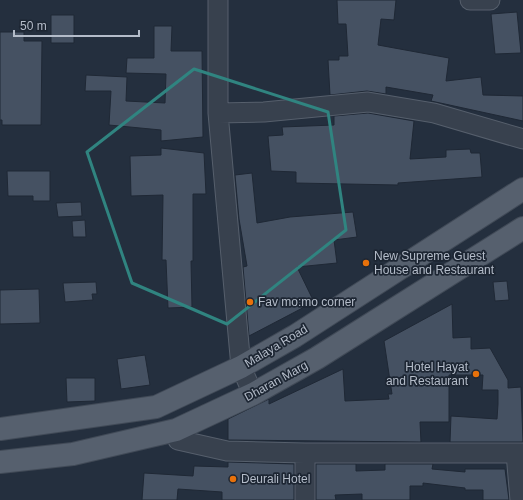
<svg xmlns="http://www.w3.org/2000/svg" width="523" height="500" font-family="Arial,sans-serif">
<style>
.building{fill:#455162;stroke:#1f2835}
.lines{fill:none;stroke-linecap:round;stroke-linejoin:round}
.minor-casing{stroke:#565f6c;stroke-width:21}
.major-casing{stroke:#414a57;stroke-width:24}
.minor{stroke:#38414e;stroke-width:19}
.major{stroke:#56606e;stroke-width:22}
.marked{fill:none;stroke:#308480;stroke-width:3;stroke-linejoin:round}
.food-dot{fill:#e8710a;stroke:#1d2633;stroke-width:1.5}
.labels{text-anchor:middle;stroke-width:3.5;stroke-linejoin:round;paint-order:stroke}
.poi-label{font-size:12px;fill:#b4bcc9;stroke:#1d2633;text-anchor:start}
.street-label{font-size:12px;fill:#b4bcc9;stroke:#1d2633}
</style>
<rect width="100%" height="100%" fill="#242f3e"/>
<!-- building -->
<path class="building" d="M337,0h59l-2,20 -13,-1 -3,26 71,13 -3,23 35,-4 2,18 40,1v25l-92,-20 2,-6 -47,-8v7l-19,-3 -37,4 -2,-35h11v-4h9l-2,-32h-8z
M517,12l4,41 -26,1 -4,-40z
M51,15h23v28h-23z
M154,26h18l-1,25h31l1,86 -42,4v-11l-52,-5 2,-34h-26l1,-16 41,2 -1,24 39,2 1,-29 -40,-1 1,-15h27z
M0,32h24v9h18l-1,84h-39v-5h-2z
M368,113l46,8 -4,38 36,-2v-7l24,-1 1,4h9l2,24 -84,6v2l-102,-2v-11l-25,-1 -3,-35 15,-1 -1,-8 52,-2v-9z
M161,148l43,5 2,41h-13v67h-2l1,46 -24,1 -2,-48h-4l1,-65 -32,1 -1,-40 31,-1z
M7,171h43v30h-17v-5h-25z
M252,173l5,50 33,-6 63,-5 4,25 -23,3 3,23 -40,4 17,35 -65,34 -6,-69 4,-1 -8,-47 -4,-44z
M81,202l1,14 -24,1 -2,-14z
M85,220l1,17h-13l-1,-16z
M507,281l2,19 -14,1 -2,-19z
M96,282l1,12h-5l1,6 -28,2 -2,-19z
M39,289l1,34 -40,1v-34z
M452,304l1,34 18,-1v12l19,-1 18,32v8l13,-1 2,55h-73l1,-26 46,3 1,-15v-14h-16l1,-15h-34v47h-29l1,20 -193,-2v-21l41,-20v5l74,-35 2,32 44,-2 -1,-5h4l-8,-53z
M145,355l5,30 -29,4 -4,-30z
M66,378h29v23l-28,1z
M228,462l66,2v36h-72v-8l-44,-3 -1,11h-35l2,-27 49,3 1,-10 34,1z
M316,464h40v7l29,-1v-6h48l-1,5 33,3v-3h40l4,31h-26v-10h-18v-2l-42,-5v3h-13v14h-48v-6l-27,1 1,5h-20z"/>
<g class="lines">
<defs>
<path id="minor" d="M218,0v113l23,254 12,27
M470,0h20
M218,113l46,-1 104,-10 66,11 89,26
M176,430l2,10 49,11 78,2h218
M305,453v47
M516,453l4,47"/>
<path id="major" d="M0,429l156,-22 85,-40 54,-31 228,-147
M0,462l73,-8 103,-24 77,-36 64,-36 206,-130"/>
</defs>
<!-- minor casing -->
<use href="#minor" class="minor-casing"/>
<!-- major casing -->
<use href="#major" class="major-casing"/>
<!-- minor -->
<use href="#minor" class="minor"/>
<!-- major -->
<use href="#major" class="major"/>
</g>
<!-- marked area -->
<path class="marked" d="M194,69l134,43 18,118 -119,94 -95,-41 -45,-131z"/>
<!-- markers -->
<g class="food-dot">
<circle cx="366" cy="263" r="4"/>
<circle cx="250" cy="302" r="4"/>
<circle cx="476" cy="374" r="4"/>
<circle cx="233" cy="479" r="4"/>
</g>
<g class="labels">
<!-- poi labels -->
<g class="poi-label">
<text x="374" y="260">New Supreme Guest<tspan x="374" dy="14">House and Restaurant</tspan></text>
<text x="258" y="306">Fav mo:mo corner</text>
<text x="468" y="371" text-anchor="end">Hotel Hayat<tspan x="468" dy="14">and Restaurant</tspan></text>
<text x="241" y="483">Deurali Hotel</text>
</g>
<!-- street labels -->
<g class="street-label">
<text transform="translate(276 346) rotate(-31)" y="4">Malaya Road</text>
<text transform="translate(276 381) rotate(-29)" y="4">Dharan Marg</text>
</g>
</g>
<!-- scale -->
<path d="M14 30v6h125v-6" fill="none" stroke="#b4bcc9" stroke-width="2"/>
<text x="20" y="30" font-size="12" fill="#b4bcc9" stroke="#1d2633" stroke-width="3" paint-order="stroke">50 m</text>
</svg>
